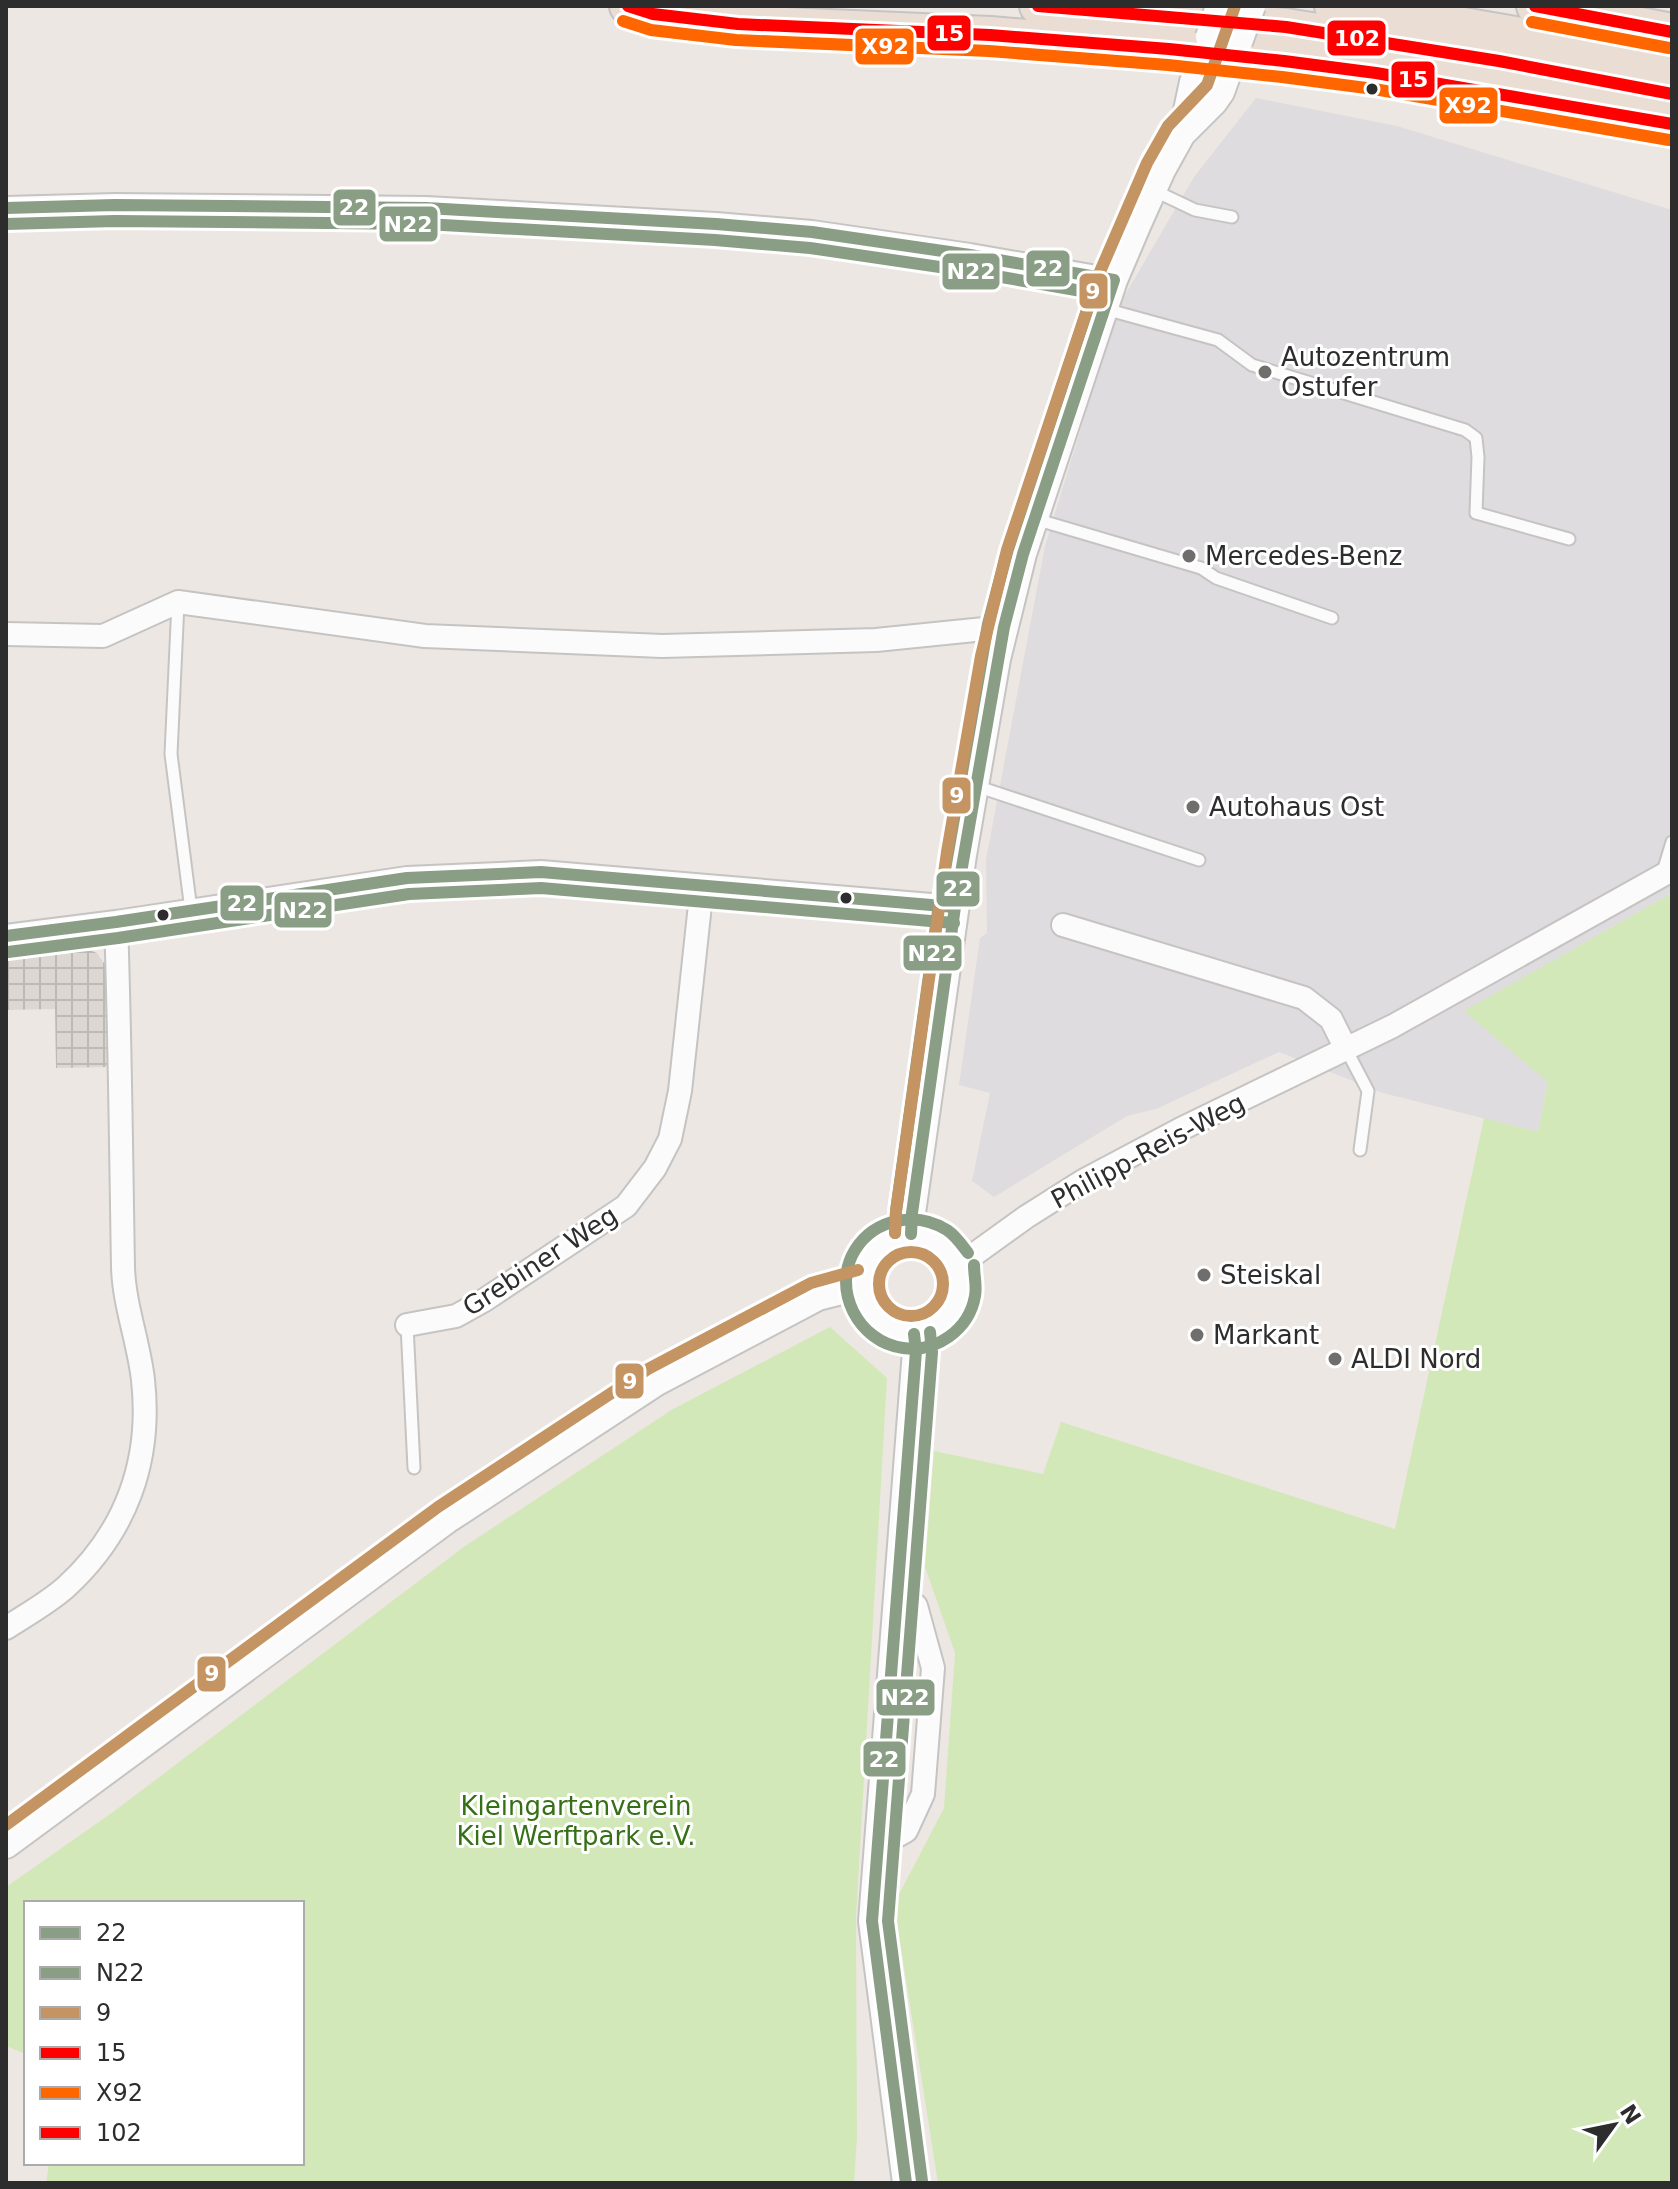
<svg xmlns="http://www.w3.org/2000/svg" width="1678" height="2189" font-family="'DejaVu Sans',sans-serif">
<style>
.industrial{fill:#dedcde}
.grass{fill:#d3e8b9}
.plaza{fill:url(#plaza-grid)}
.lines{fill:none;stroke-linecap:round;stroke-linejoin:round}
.service-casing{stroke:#c5c4c3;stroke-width:15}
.minor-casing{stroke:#c5c4c3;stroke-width:26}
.tertiary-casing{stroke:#c5c4c3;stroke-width:30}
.trunk-casing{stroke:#c6c4c3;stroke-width:40}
.service{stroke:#fcfbfb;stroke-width:11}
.minor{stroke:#fcfbfb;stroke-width:22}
.tertiary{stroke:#fcfbfb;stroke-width:26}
.trunk{stroke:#eaded4;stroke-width:36}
.tertiary-bridge-casing{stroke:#c5c4c3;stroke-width:30;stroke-linecap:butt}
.tertiary-bridge{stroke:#fcfbfb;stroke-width:26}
.bus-1-casing{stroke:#fff;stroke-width:18}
.bus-2-casing{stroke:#fff;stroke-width:18}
.bus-3-casing{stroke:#fff;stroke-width:18}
.bus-4-casing{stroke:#fff;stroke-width:18}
.bus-5-casing{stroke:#fff;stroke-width:18}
.bus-6-casing{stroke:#fff;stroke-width:18}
.bus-1{stroke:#899e85;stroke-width:12}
.bus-2{stroke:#899e85;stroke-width:12}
.bus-3{stroke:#c49463;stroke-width:12}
.bus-4{stroke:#f00;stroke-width:12}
.bus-5{stroke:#f60;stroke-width:12}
.bus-6{stroke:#f00;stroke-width:12}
.bus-dot{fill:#2d2d2d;stroke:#fff;stroke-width:3}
.poi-dot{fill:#706e6c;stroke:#fff;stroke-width:3}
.labels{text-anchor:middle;stroke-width:6;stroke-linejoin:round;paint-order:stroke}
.poi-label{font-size:26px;fill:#2d2d2d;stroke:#fff;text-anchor:start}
.street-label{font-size:26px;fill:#2d2d2d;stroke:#fff}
.park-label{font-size:26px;fill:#357016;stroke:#fff}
.line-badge{stroke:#fff;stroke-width:3}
.badge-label{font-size:22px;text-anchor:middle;font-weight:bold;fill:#fff}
</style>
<defs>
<pattern id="plaza-grid" width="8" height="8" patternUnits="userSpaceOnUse" patternTransform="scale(2)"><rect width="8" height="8" fill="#dcd7d2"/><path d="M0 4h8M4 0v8" fill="none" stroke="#bdb9b5"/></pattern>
</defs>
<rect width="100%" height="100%" fill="#ece7e2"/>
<!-- industrial -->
<path class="industrial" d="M1256,98l141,28 275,84v683l-207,118 83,70 -10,51 -155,-39 -104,-41 -123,57 -29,7 -133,81 -22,-16 18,-88 -31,-8 21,-147 7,-5 -1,-73 59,-314 73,-239 76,-130z"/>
<!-- grass -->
<path class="grass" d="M1672,893v1290h-734l-44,-279 50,-96 11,-155 -30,-86 9,-116 109,23 18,-52 334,107 89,-411 54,14 10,-50 -84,-71z
M830,1327l57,51 -31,540 1,220 -3,45h-808l3,-20h253v-260h-276v151l-20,-8v-159l107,-75 352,-266 208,-137z"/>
<!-- plaza -->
<path class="plaza" d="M79,946l18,7 9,13 3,101 -53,1 -1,-59 -49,1v-55z"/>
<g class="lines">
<defs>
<path id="service" d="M1153,190l42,20 37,7
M1105,309l113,31 34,25 213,65 11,8 2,19 -2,56 93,26
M1035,519l166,49 15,10 116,40
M178,603l-7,151 20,156
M976,786l223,74
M1662,875l10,-33
M1346,1049l22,42 -8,59
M407,1325l7,143"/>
<path id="minor" d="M6,208l109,-3 311,3 290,16 96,8 158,23 144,25
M6,634l97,2 75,-34 247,34 237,10 214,-6 128,-13
M1063,925l241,73 27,21 15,30
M6,936l110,-14 291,-44 134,-6 414,35
M958,1266l68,-49 57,-36 98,-52 212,-103 279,-156
M407,1325l49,-9 27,-15 143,-95 29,-38 15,-29 10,-48 22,-205
M6,1628c20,-13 42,-25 60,-41 60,-55 86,-126 77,-207 -4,-37 -19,-75 -20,-113 -2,-115 -3,-230 -7,-345
M879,1846l27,-15 17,-37 10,-126 -17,-62 -18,-17"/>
<path id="tertiary" d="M1182,134l11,-52 16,-45
M911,1234l1,-21 51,-358 34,-196 26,-105 91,-274 23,-54 25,-56 20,-36 32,-32 7,-10 18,-50
M862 1284a49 49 0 1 1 98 0a49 49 0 1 1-98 0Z
M6,1845l441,-325 210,-138 161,-85 44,-11
M906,2183l-34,-262 44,-570 -2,-17"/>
<path id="trunk" d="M628,6l25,8 85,10 252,11 179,14 115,12 92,12 296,51
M1038,6l248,21 213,34 173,33
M1333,6c65,8 129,20 194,31 48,9 97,16 145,27
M1535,6l137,26"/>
</defs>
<!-- service casing -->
<use href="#service" class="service-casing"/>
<!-- minor casing -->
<use href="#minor" class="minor-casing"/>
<!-- tertiary casing -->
<use href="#tertiary" class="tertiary-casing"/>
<!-- trunk casing -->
<use href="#trunk" class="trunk-casing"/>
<!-- service -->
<use href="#service" class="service"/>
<!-- minor -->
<use href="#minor" class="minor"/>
<!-- tertiary -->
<use href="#tertiary" class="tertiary"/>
<!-- trunk -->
<use href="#trunk" class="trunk"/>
<defs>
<path id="tertiary-bridge" d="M1209,37l10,-31
M1239,42l13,-36"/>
</defs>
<!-- tertiary-bridge casing -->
<use href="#tertiary-bridge" class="tertiary-bridge-casing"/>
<!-- tertiary-bridge -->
<use href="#tertiary-bridge" class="tertiary-bridge"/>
<defs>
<path id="bus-1" d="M6,208l109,-3 311,3 290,16 96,8 158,23 144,25 -91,274 -19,73 -49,280 -43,306 -1,21
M6,936l110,-14 291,-44 134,-6 414,35
M906,2183l-34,-262 44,-570 -2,-17"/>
<path id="bus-2" d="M6,224l109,-3 310,3 290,16 95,8 157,23 126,22 -85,256 -20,75 -49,280 -43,307 -1,22
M8,952l110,-14 291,-44 132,-6 413,35
M968,1253c-6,-8 -12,-17 -21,-23 -30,-19 -72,-12 -92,20 -24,39 3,92 48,98 33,5 66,-18 72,-52 2,-10 -1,-20 -1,-31
M922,2181l-34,-260 44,-569 -2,-20"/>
<path id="bus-3" d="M895,1233l1,-22 51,-359 34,-196 26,-106 92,-276 48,-111 21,-37 39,-41 28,-79
M879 1284a32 32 0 1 1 64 0a32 32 0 1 1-64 0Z
M6,1825l432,-318 210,-138 163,-86 47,-13"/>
<path id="bus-4" d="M628,6l25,8 85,10 252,11 179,14 115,12 92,12 296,51
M1535,6l137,26"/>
<path id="bus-5" d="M623,21l28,9 85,10 253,11 179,14 114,12 92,12 295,51
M1532,22l137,26"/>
<path id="bus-6" d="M1038,6l248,21 213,34 173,33"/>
</defs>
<!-- bus-1 casing -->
<use href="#bus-1" class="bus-1-casing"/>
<!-- bus-2 casing -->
<use href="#bus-2" class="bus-2-casing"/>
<!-- bus-3 casing -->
<use href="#bus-3" class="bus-3-casing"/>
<!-- bus-4 casing -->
<use href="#bus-4" class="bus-4-casing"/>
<!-- bus-5 casing -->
<use href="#bus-5" class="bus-5-casing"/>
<!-- bus-6 casing -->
<use href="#bus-6" class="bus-6-casing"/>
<!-- bus-1 -->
<use href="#bus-1" class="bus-1"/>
<!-- bus-2 -->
<use href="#bus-2" class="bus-2"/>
<!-- bus-3 -->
<use href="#bus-3" class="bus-3"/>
<!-- bus-4 -->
<use href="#bus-4" class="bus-4"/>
<!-- bus-5 -->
<use href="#bus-5" class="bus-5"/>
<!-- bus-6 -->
<use href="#bus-6" class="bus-6"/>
</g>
<!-- markers -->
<g class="bus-dot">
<circle cx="1372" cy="89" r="7"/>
<circle cx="846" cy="898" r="7"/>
<circle cx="163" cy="915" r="7"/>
</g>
<g class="poi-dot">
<circle cx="1265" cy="372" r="8"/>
<circle cx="1189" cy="556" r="8"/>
<circle cx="1193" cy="807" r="8"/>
<circle cx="1204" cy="1275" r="8"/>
<circle cx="1197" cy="1335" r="8"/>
<circle cx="1335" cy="1359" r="8"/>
</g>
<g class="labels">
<!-- poi labels -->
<g class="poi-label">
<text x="1281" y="366">Autozentrum<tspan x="1281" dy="30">Ostufer</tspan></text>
<text x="1205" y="565">Mercedes-Benz</text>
<text x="1209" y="816">Autohaus Ost</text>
<text x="1220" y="1284">Steiskal</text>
<text x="1213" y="1344">Markant</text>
<text x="1351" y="1368">ALDI Nord</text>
</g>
<!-- street labels -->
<g class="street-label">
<text transform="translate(1148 1151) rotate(-28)" y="9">Philipp-Reis-Weg</text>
<text transform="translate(540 1261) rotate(-33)" y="9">Grebiner Weg</text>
</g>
<!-- park labels -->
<g class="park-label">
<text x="576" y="1815">Kleingartenverein<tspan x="576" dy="30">Kiel Werftpark e.V.</tspan></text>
</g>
</g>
<g class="line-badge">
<rect x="926" y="14" width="46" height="38" rx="8" fill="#f00"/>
<rect x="1326" y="19" width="61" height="38" rx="8" fill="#f00"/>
<rect x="854" y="27" width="61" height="39" rx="8" fill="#f60"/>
<rect x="1390" y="60" width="46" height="39" rx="8" fill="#f00"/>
<rect x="1438" y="86" width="61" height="39" rx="8" fill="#f60"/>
<rect x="332" y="188" width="45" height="39" rx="8" fill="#899e85"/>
<rect x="378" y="205" width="61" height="38" rx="8" fill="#899e85"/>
<rect x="1025" y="249" width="46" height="39" rx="8" fill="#899e85"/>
<rect x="941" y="252" width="60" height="39" rx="8" fill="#899e85"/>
<rect x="1078" y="272" width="31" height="38" rx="8" fill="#c49463"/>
<rect x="941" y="776" width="31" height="39" rx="8" fill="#c49463"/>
<rect x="935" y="870" width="46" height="38" rx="8" fill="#899e85"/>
<rect x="219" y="884" width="46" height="38" rx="8" fill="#899e85"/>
<rect x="273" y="891" width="60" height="38" rx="8" fill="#899e85"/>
<rect x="902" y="934" width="61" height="38" rx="8" fill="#899e85"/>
<rect x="614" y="1362" width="31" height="38" rx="8" fill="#c49463"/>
<rect x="196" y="1655" width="31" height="38" rx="8" fill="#c49463"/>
<rect x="875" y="1678" width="61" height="39" rx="8" fill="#899e85"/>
<rect x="862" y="1740" width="45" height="38" rx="8" fill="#899e85"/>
</g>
<g class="badge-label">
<text x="949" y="41">15</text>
<text x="1357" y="46">102</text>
<text x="885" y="54">X92</text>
<text x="1413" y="87">15</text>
<text x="1468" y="113">X92</text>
<text x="354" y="215">22</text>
<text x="408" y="232">N22</text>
<text x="1048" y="276">22</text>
<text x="971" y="279">N22</text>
<text x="1093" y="299">9</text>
<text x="957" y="803">9</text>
<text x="958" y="896">22</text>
<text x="242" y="911">22</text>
<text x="303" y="918">N22</text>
<text x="932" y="961">N22</text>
<text x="630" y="1389">9</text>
<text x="212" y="1681">9</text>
<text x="905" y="1705">N22</text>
<text x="884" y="1767">22</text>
</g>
<!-- border -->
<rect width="1678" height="2189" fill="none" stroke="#2d2d2d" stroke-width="16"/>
<!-- legend -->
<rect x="24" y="1901" width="280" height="264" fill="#ffffff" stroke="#ababab" stroke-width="2"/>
<rect x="40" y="1927" width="40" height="12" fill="#899e85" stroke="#ababab" stroke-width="2"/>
<text x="96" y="1941" font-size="24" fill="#2d2d2d">22</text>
<rect x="40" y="1967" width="40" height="12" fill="#899e85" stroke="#ababab" stroke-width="2"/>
<text x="96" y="1981" font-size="24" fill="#2d2d2d">N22</text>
<rect x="40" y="2007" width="40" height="12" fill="#c49463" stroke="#ababab" stroke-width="2"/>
<text x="96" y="2021" font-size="24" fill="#2d2d2d">9</text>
<rect x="40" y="2047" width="40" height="12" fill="#ff0000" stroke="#ababab" stroke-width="2"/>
<text x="96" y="2061" font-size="24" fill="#2d2d2d">15</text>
<rect x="40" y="2087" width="40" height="12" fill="#ff6600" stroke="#ababab" stroke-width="2"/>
<text x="96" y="2101" font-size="24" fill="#2d2d2d">X92</text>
<rect x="40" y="2127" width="40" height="12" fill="#ff0000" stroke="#ababab" stroke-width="2"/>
<text x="96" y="2141" font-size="24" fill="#2d2d2d">102</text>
<!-- north arrow -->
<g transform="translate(1614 2125) rotate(57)" stroke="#ffffff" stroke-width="6" paint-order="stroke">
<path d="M0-6L14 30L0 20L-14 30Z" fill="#2d2d2d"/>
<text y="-12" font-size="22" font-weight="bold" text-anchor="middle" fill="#2d2d2d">N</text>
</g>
</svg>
